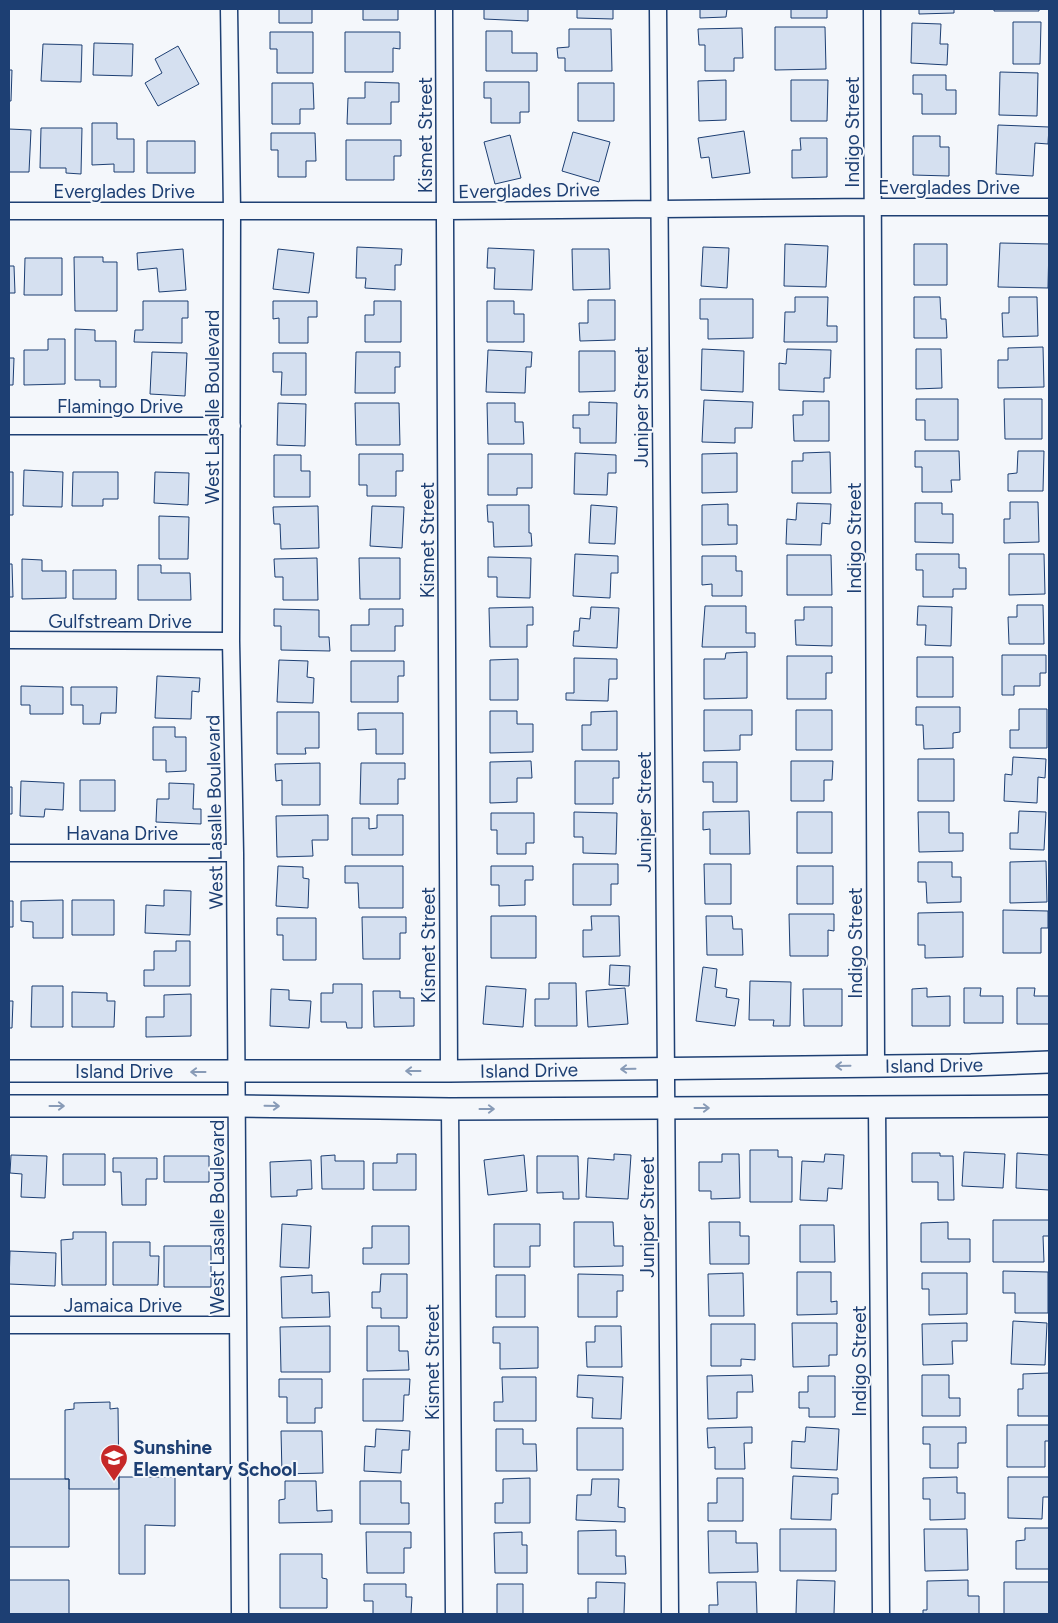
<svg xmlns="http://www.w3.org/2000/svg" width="1058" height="1623" font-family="Figtree,sans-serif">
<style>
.building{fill:#d5e0f0;stroke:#1d3f73}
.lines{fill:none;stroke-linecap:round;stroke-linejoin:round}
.minor-casing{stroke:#1d3f73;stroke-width:19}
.tertiary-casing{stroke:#1d3f73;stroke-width:24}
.minor{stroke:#f4f7fb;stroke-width:16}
.tertiary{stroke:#f4f7fb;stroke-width:21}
.oneway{stroke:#889bb7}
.labels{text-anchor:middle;stroke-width:4;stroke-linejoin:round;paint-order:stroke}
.street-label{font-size:19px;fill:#1d3f73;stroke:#f4f7fb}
.poi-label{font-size:19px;font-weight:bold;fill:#1d3f73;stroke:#f4f7fb;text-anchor:start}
</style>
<rect width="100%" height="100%" fill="#f4f7fb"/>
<!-- building -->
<path class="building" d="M279,9h33v14h-33z
M363,9h35v11h-35z
M484,9h44v12l-44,-2z
M577,9h36v10l-36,-1z
M700,9h27l-1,8 -26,1z
M791,9h36v9h-36z
M919,9h35v4l-35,1z
M994,9h45v2h-45z
M1013,22h28l-1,42h-27z
M912,23l29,1 -1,20h8l-1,21 -36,-2z
M775,27h50l1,42 -51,1z
M742,28l1,30h-9v13h-29v-26h-6l-1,-16z
M569,29h42l1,42h-47v-13h-7l-1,-10 12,-1z
M486,31h26v22h25v18h-51z
M270,32h43v41h-36v-24h-7z
M345,32h55v17l-7,-1v24h-48z
M94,43l39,1 -1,32 -39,-1z
M43,44l39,1 -1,37 -40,-1z
M178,46l21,38 -41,22 -13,-23 17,-10 -7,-14z
M9,70h3l-1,31h-2z
M1000,72l38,1 -1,43 -38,-1z
M913,75h33v15h10v24h-34v-20h-9z
M726,80v40l-27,1 -1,-40z
M791,80h37l-1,41h-36z
M365,82l34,1v19h-8v22h-44l1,-26h17z
M484,82h45v30h-9v11h-29v-25h-7z
M272,83h41l1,26h-14v15h-28z
M578,83h36v38h-36z
M92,123h25v16h17v33h-20v-8l-22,1z
M998,125l51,2 -1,17 -13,-1 -2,33 -37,-2z
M41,128h41l-1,46 -15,-1v-5h-26z
M9,129l22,1 -2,42h-20z
M744,131l6,42 -38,5 -3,-21 -8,1 -3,-20z
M573,132l37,10 -11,40 -37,-11z
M271,133h44l1,28h-10v16h-28v-27h-7z
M510,135l11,43 -26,6 -11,-42z
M913,136h27v11h9v29l-36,-1z
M800,138h27v39l-35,1v-28h9z
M346,140h55v16h-7v24h-48z
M147,141h48v32h-48z
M1000,243l49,1 -1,44 -50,-1z
M785,244l43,2 -2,41 -42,-1z
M914,244h33v41h-33z
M357,247l45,2 -1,16h-6v25l-30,-2 1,-10h-10z
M703,247l26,1 -2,40 -26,-2z
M488,248l46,2 -2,40 -38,-1 1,-21h-8z
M183,249l3,41 -27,2 -2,-24 -19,2 -1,-17z
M278,249l36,4 -5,40 -36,-4z
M572,249h37l1,40 -37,1z
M74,257h29v5h14v49h-42z
M25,258h37v37h-38z
M9,266h5l1,27h-6z
M795,297h33l-1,29h10v16h-53l1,-30h10z
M914,297h26l1,22h5l1,19h-33z
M1009,297h28l1,39 -35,1 -1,-24h7z
M700,299h53v39l-45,1v-20h-8z
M588,300h27v40l-35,1 -1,-18h9z
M143,301h45v17h-6v25l-48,-1 1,-12h8z
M273,301h44v16h-9v26h-29v-25l-6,1z
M374,301h27v41h-36v-27h9z
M487,301h27v13h10v28h-37z
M75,329l20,1v11h21v46h-16v-7h-25z
M48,339h17v45l-41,1v-35h24z
M1043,347l1,40 -46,1v-28h10v-12z
M702,349l42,2 -1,41 -42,-2z
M787,349l44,1 -1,28h-6v14l-45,-2v-27l7,1z
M916,349h25l1,39 -26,1z
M488,350l44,2 -1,15h-5l-1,26 -39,-1z
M579,351h36v40l-36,1z
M152,352l35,1 -2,43 -35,-2z
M356,352h44v15h-5v26h-40z
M273,353h33v42h-25l1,-23h-9z
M9,358h5l-1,27h-4z
M916,399h42v41h-33v-20h-9z
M1004,399h38v40h-37z
M704,400l49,2 -1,26h-17v15l-33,-1z
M803,401h26v40h-35l-1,-26h10z
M589,402l28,1 -1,40h-36v-15h-7v-13h16z
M278,403l28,1 -1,42 -28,-1z
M355,403h44l1,42h-44z
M487,403h28v19h8l1,22h-36z
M915,451h44l1,29h-9l1,12h-30v-25h-7z
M1018,451h26l-1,40h-35v-17l9,-1z
M830,452l1,41h-39v-32h11v-8z
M575,453l41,2v18h-8l-1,22 -33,-1z
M737,453v39l-35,1v-39z
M359,454h44v17h-7v25h-29v-11h-8z
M488,454h44v34h-15v7h-29z
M274,455h27v16h9v26h-36z
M24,470l39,2 -1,35 -39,-1z
M9,472h4v43h-4z
M73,472h45v27h-15v7h-31z
M155,472l34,1 -1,32 -34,-2z
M1010,502h28l1,40 -35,1v-24h6z
M797,503l34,1 -1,20 -8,-1 -1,22 -35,-1 1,-25 9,1z
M915,503h27v11h11v29l-38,-1z
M728,504v21h9v19l-35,1v-40z
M487,505h42v28h2l1,13 -38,1 -1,-25h-5z
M591,505l26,2 -2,37 -26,-1z
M318,506l1,42 -38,1 -1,-25h-6l-1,-17z
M372,506l32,1 -2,41 -32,-2z
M159,516l30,1 -1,42h-29z
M575,554l43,2v17h-7l-1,25 -37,-2z
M916,554h43v14h7v21h-13v8h-30v-27h-7z
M1009,554h35l1,40 -36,1z
M787,555h44l1,40h-45z
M702,556h34v15h6v25h-30v-12l-10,1z
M488,557l43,1 -1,40 -33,-1v-20h-9z
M317,558l1,42h-35v-23h-8l-1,-18z
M359,558h41v41h-40z
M22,559l20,1v11h24v27l-44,1z
M9,564h3l1,33h-4z
M138,565h23v8h29l1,27h-53z
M73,570h43v29h-43z
M1017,605h26l1,39h-35l-1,-27h9z
M705,606h41v27h9v14h-53z
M918,606l34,1 -1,39 -26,-1 1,-20h-9z
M533,607v18h-6v22h-37l-1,-39z
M591,607l28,1 -2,40 -44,-2 1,-15h5l1,-13 10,1z
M804,607h28v39l-36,-1 -1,-25h9z
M274,609l45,1v27h10l1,14 -49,-1v-24h-7z
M369,609h34v17h-8v25h-44v-26h18z
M747,652v46l-43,1v-40h21l1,-6z
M1002,655h44v18h-6v13h-26v9h-12z
M787,656h45v17h-6v26h-39z
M917,657h36v40h-36z
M574,658l43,1v20h-8l-1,22 -42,-1v-7h8z
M518,659v41h-28v-40z
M279,660l29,1 -1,16 7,1 -1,25 -36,-1z
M351,661h53v15h-6v26h-47z
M157,676l43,2 -1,14 -7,-1 -1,28 -36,-1z
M21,686l42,1v27h-33v-9h-9z
M71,687h46l-1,26h-15l-1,11h-17v-19h-12z
M916,707h44v25l-7,1v15l-29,1 -1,-24h-7z
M1019,709h28v39h-37v-18h9z
M704,710h48v25h-12v15l-36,1z
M796,710h36v40h-36z
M490,711h27v13h16v28l-43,1z
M617,711v39h-35v-25h9v-13z
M277,712h42v36h-14l1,6h-29z
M358,713h45v41h-27v-25l-18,1z
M153,727h22v10h11v34l-20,1v-12h-13z
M1013,757l33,2 -1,19 -7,-1 -1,26 -33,-2 1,-27 7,1z
M918,759h36v42h-36z
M531,761l1,17h-15v24l-27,1v-41z
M575,761h44v17h-6v26h-38z
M791,761h42l-1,19h-8v21h-33z
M703,762h34v40h-24v-20h-10z
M320,763v42h-38v-25l-6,1 -1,-17z
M361,763h44v16h-7v25h-38z
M80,780h35v31h-35z
M21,781l43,2 -1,27 -18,-1 -1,8 -24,-1z
M169,783l25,1 -1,25h8v15l-45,-2 1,-23h12z
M9,787h3v27h-3z
M749,811l1,43h-40v-25l-7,1v-18z
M1019,811l27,1 -2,38 -34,-1v-16h8z
M574,812l43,1 -1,41 -33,-1v-16h-9z
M797,812h35v41h-35z
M918,812h31v21h14v18l-44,1z
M491,813h43v30h-8v11h-29v-24h-6z
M328,815v25h-16l1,16 -36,1 -1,-41z
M377,815h26v40h-51v-37h17v11l8,-1z
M1046,861l1,41 -37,1v-41z
M918,862h34v15h9v25l-34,1 -1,-21h-8z
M573,864h45v20h-7v21h-38z
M704,864h27v40h-26z
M278,866l25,1v11l6,1 -1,29 -32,-2z
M345,866h58v42h-44l-1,-25h-13z
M491,866h42v14h-8v25l-26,1v-21h-8z
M797,866h36v38h-36z
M164,890l27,1 -1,44 -45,-2 1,-28 18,1z
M63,900v38h-30v-16l-12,-1v-20z
M72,900h42v35h-42z
M9,901h4v26h-4z
M1003,910l45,1v17h-7v25h-38z
M963,912v45l-38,1v-13h-7v-32z
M789,914h45v17l-6,-1v26h-38z
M491,916h45v42h-45z
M591,916h28l1,40 -37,1v-27h9z
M706,916h26l1,13h9l1,26h-36z
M362,917h44v16h-6v26h-37z
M277,918h39v42h-33v-25h-6z
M176,941h14v45h-46v-16h10v-19h22z
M610,965l20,1 -1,20 -20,-1z
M703,967l14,2 -2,18 12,2 -1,8 13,2 -4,27 -39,-5z
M750,981l41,1 -1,44h-17l1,-6h-25z
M549,983h27l1,43h-42v-27h14z
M333,984h29v44h-15l-1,-6h-25v-29h12z
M32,986h31v41h-32z
M486,986l40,3 -3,38 -40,-3z
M625,988l3,36 -40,3 -2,-36z
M927,988v9l23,-1v30h-38v-37z
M964,988h17l-1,8h23v27h-39z
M1017,988h18l-1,8h15v28h-32z
M271,989l18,1v10l22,1 -2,27 -39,-2z
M803,989h39v37h-38z
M373,991h27v7h14v28l-40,1z
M72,992l35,1v8h8l-1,26h-42z
M191,994v42l-45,1v-20h18v-22z
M9,1001h4l-1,27h-3z
M750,1150h28v7h14v45h-42z
M964,1152l41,2 -2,34 -41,-2z
M912,1153h28v3h13l1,44h-16v-18h-26z
M1017,1153l32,2v35l-33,-2z
M63,1154h42v31h-42z
M397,1154h19v36h-43v-27h24z
M614,1154l17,1 -3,44 -42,-2 2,-39 26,2z
M722,1154h17l1,44 -29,1v-8h-12v-29h23z
M825,1154l19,1 -2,34 -14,-1 -1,13 -27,-1 2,-39 22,1z
M11,1155l36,1 -2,42 -24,-1 1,-23 -12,-1z
M335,1155v6h29v28h-42l-1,-33z
M524,1155l3,36 -39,4 -4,-35z
M164,1156h45v26h-45z
M537,1156h41l1,43h-16v-7l-26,1z
M113,1158h44v21h-11v26h-24l-1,-33h-8z
M311,1160l1,29 -15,1v6l-26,1 -1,-35z
M993,1220h56v16h-6l1,26h-51z
M574,1222h39l1,24h9v20l-49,1z
M709,1222h31v14h9v28h-39z
M948,1222v17h22v23h-49v-39z
M282,1224l29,2 -2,42 -29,-1z
M494,1224h46v22h-10v21h-36z
M800,1225h34l1,37h-35z
M372,1226h37v38h-46v-16h9z
M73,1232h33v53h-44l-1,-45 12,-1z
M113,1242h37v14h9l-1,29h-45z
M164,1246h47v41h-47z
M10,1251l46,2 -1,33 -46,-2z
M1003,1271l45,1v41h-33v-20h-12z
M797,1272h34v30l6,-1v13l-40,1z
M743,1273l1,43h-35l-1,-42z
M922,1273h45v41l-38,1v-26h-7z
M381,1274h26v44h-26v-10h-9v-16h8z
M578,1274l45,1v16h-6v26h-39z
M312,1275v18l17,-1 1,25 -48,1 -1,-41z
M496,1275h29v42h-29z
M1013,1321l34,2 -2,42 -34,-1z
M792,1323h45v32h-8v11l-36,1z
M967,1323v18h-15l1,23 -30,1 -1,-41z
M711,1324h44v36l-14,-1v7h-30z
M330,1326v46h-49l-1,-45z
M367,1326h32v25h9l1,19 -42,1z
M595,1326h26l1,41h-35l-1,-25h9z
M493,1327h45v41l-38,1v-26h-7z
M1049,1373v43h-31v-27h5v-15z
M578,1375l45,2 -2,42 -29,-1 1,-20 -16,-1z
M752,1375l1,17h-16v26l-29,1 -1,-43z
M922,1375h27v23h11v18h-38z
M808,1376h27v41h-26v-9h-10v-16h9z
M502,1377h34v44h-42v-19h9z
M279,1379h43v29h-7v15h-28v-26h-8z
M363,1379h47l-1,16h-5l-1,26h-40z
M110,1402v7l8,-1 1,81h-50v-10h-4v-69l9,-1v-6z
M1007,1425h42v16h-4v26h-38z
M752,1427v16h-8l1,26h-30v-22l-7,1 -1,-20z
M806,1427l33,2 -2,41 -46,-2 1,-27 13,1z
M923,1427h43v16h-8v25h-28v-24h-7z
M577,1428h46v42h-46z
M376,1429l34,2 -1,19h-7l-1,23 -37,-2 1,-25 10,1z
M496,1429h27v15h13l1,27h-41z
M281,1431h41l1,42 -41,1z
M793,1476l45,2v16h-6l-1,26 -40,-1z
M119,1477h56v49l-30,-1v49h-26z
M957,1477v16h8v26l-35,1v-21h-7v-21z
M1008,1477h41v20h-6l-1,22 -34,-1z
M530,1478v45h-35v-20h8v-24z
M717,1478h26v43h-35v-18h9z
M9,1479h60v68h-60z
M592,1479h27l-1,28 7,1v14l-49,-2 1,-25h14z
M285,1481h31l1,30 15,-1v12l-53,1v-23l6,-1z
M360,1481h41v22h8v21h-49z
M1025,1528h24v41h-33v-28l9,-1z
M780,1529h56v42h-56z
M924,1529h43l1,41 -43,1z
M616,1530v26h9l1,18h-48v-43z
M708,1531h28v12h21l1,29 -49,1z
M366,1532h45v16h-7v25h-37z
M522,1532v13h5v28h-32l-1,-40z
M280,1554h42v24l5,1v29h-47z
M9,1580h60v34h-60z
M797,1580l38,1 -1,33h-38z
M968,1580v16h11v18h-56v-4h4v-29z
M596,1582l29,1 -1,31h-36v-16h8z
M717,1582h39l1,32h-48v-9h9z
M1004,1582h45v32h-45z
M364,1584h42v13h6l-1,17h-38v-13h-9z
M497,1584h26v30h-26z"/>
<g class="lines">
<defs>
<path id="minor" d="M229,9l3,202 -1,430 4,212 5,761
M444,9l5,1062
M658,9l12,1605
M872,9l4,1057
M9,211h437l426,-4h177
M9,426h223
M9,640l222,1
M9,853h226
M877,1107l4,507
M450,1109l4,505
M9,1325h228"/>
<path id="tertiary" d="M9,1071h440l522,-6 78,-3
M9,1106h227l214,3 599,-3"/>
</defs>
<!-- minor casing -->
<use href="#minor" class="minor-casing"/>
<!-- tertiary casing -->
<use href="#tertiary" class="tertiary-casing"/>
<!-- minor -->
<use href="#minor" class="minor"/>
<!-- tertiary -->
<use href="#tertiary" class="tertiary"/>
</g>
<!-- one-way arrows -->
<defs><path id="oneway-shaft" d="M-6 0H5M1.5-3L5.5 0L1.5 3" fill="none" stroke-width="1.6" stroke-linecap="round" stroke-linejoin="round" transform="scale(1.25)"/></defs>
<g class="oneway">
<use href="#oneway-shaft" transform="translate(843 1066) rotate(179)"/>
<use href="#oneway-shaft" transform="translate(628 1069) rotate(179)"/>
<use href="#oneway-shaft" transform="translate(413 1071) rotate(180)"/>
<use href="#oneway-shaft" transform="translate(198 1072) rotate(-180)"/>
<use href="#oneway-shaft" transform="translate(57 1106)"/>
<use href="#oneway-shaft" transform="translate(272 1106) rotate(1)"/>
<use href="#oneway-shaft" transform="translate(702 1108)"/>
<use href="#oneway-shaft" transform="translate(487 1109)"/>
</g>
<!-- icons -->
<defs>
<symbol id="school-pin" viewBox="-11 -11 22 30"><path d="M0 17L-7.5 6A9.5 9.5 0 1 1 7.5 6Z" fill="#c62828" stroke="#f4f7fb"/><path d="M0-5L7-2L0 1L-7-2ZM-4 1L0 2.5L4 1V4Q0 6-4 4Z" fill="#fff"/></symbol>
</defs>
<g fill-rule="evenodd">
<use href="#school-pin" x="98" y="1442" width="32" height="43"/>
</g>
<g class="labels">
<!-- street labels -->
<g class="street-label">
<text transform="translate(852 132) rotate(-90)" y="7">Indigo Street</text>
<text transform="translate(425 135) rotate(-90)" y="7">Kismet Street</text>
<text x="949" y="194">Everglades Drive</text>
<text transform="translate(529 190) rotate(-1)" y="7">Everglades Drive</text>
<text x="124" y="198">Everglades Drive</text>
<text x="120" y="413">Flamingo Drive</text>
<text transform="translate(212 407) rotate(-90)" y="7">West Lasalle Boulevard</text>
<text transform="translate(641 407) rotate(-90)" y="7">Juniper Street</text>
<text transform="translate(854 538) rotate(-90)" y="7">Indigo Street</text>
<text transform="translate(427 540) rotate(-90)" y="7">Kismet Street</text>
<text x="120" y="628">Gulfstream Drive</text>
<text transform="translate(214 812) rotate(-91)" y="7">West Lasalle Boulevard</text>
<text transform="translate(644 812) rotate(-90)" y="7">Juniper Street</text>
<text x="122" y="840">Havana Drive</text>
<text transform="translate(855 943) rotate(-90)" y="7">Indigo Street</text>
<text transform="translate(428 945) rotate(-90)" y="7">Kismet Street</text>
<text transform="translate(934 1065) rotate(-1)" y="7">Island Drive</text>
<text transform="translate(529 1070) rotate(-1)" y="7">Island Drive</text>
<text x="124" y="1078">Island Drive</text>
<text transform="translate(217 1217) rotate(-90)" y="7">West Lasalle Boulevard</text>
<text transform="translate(647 1217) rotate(-90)" y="7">Juniper Street</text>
<text x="123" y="1312">Jamaica Drive</text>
<text transform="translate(859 1361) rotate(-90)" y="7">Indigo Street</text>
<text transform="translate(432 1362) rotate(-90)" y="7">Kismet Street</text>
</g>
<!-- poi labels -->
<g class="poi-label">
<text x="133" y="1454">Sunshine<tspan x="133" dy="22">Elementary School</tspan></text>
</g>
</g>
<!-- border -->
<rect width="1058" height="1623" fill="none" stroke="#1d3f73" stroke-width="20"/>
</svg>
